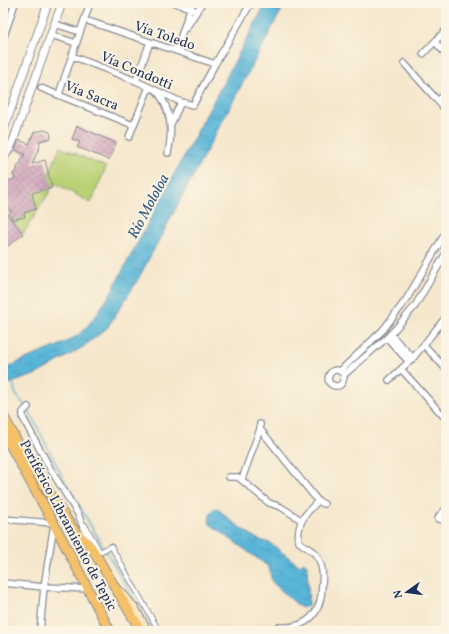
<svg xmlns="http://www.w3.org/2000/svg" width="449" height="634" font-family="Vollkorn,serif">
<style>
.grass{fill:#bbd176;stroke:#6b806a}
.water{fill:url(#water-ripples);stroke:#3a729a}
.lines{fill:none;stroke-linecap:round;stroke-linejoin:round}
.stream{stroke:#59b5d7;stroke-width:1.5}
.building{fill:url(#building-cross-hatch)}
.pedestrian-casing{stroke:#888b95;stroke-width:6}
.minor-casing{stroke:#888b95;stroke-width:8}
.tertiary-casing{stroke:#888b95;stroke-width:9}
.secondary-casing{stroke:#888b95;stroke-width:10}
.trunk-casing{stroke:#888b95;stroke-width:11}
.pedestrian{stroke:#fff;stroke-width:4}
.minor{stroke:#fff;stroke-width:5.5}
.tertiary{stroke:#fff;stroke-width:7}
.secondary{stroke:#fbe6c4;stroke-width:8}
.trunk{stroke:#f4c16b;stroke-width:9}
.labels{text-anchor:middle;stroke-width:4;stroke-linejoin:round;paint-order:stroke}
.street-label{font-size:14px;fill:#1b2f5e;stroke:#fcf5e5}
.water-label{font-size:15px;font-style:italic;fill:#2e5782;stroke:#fcf5e5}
</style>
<defs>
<pattern id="water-ripples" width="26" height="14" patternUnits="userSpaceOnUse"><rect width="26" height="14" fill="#59b5d7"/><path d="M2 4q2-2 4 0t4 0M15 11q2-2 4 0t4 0" fill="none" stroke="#4994b2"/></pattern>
<pattern id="building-cross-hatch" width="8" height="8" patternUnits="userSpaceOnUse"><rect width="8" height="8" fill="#cfa1b9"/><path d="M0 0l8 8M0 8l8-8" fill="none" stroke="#a7849a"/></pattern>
</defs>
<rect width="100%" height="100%" fill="#fcf5e5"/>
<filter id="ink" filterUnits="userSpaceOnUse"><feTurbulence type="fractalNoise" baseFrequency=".025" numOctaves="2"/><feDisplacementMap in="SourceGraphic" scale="8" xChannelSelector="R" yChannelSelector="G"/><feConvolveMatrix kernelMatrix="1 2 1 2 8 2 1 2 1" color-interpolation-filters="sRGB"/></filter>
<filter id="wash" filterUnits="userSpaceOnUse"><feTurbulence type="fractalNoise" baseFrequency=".012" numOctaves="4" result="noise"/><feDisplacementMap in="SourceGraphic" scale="16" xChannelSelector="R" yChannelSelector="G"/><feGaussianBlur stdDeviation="0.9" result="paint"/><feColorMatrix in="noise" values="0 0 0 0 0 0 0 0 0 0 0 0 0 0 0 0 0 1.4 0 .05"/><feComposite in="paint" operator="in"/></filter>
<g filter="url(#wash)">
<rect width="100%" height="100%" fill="#f5e7cc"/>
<!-- grass -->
<path class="grass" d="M60,147l46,20 -15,36 -36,-20 -32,51 -10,-13 12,-4 -1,-4 12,-4 -4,-16 17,-19z"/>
<!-- water -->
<path class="water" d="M266,3h21l-7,10 -144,270 -29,45 -24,19 -46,27 -34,12v-15c23,-16 52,-20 75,-36 12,-9 21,-25 30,-37z
M215,508l3,1 12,11 27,19 13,4 30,23 3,-4 4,3 2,40 -8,3 -29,-26 -3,-15 -59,-43c-2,-5 1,-13 5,-16z"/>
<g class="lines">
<!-- stream -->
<path class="stream" d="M13,381l2,12 11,14
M28,410l6,10 30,60 89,151"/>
</g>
<g id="blocks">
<!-- building -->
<path class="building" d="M77,126l39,17 -7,17 -32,-13 3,-5 -8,-3z
M44,130l6,2 1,6 -12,3 1,5 -8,18 13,-4 7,28 -20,5 4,16 -12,4 1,4 -13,3 -8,-33 4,-2 -1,-4 8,-2 -2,-6h3l2,-7 1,-1 6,-11 -10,-4 4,-10 10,4 5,-12z
M3,209l20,25 -20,16z"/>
</g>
</g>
<g filter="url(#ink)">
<use href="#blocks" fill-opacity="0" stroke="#888b95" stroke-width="1"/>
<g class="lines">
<defs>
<path id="pedestrian" d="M85,525l15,27 11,-6 48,85"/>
<path id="minor" d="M175,3l18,6
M85,20l130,44
M55,24l25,8
M186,28l16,-25
M51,35l25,8
M3,39l12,-36
M435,42l11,12
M176,51l16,-48
M423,54l23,-24
M72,56l64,25 45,21 12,3 22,-41 36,-61
M404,63l42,47
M136,81l14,-39
M41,88l92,37
M157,91c14,18 16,40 11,62
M59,94l31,-91
M438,101l8,-8
M171,124l10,-22
M129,137l20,-50
M390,334l23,24
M387,338l22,24
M424,345l22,24
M401,369l45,50
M340,371l43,-41 23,-30 40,-68
M344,375c-11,-15 -24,8 -9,11 7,1 9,-6 9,-11l46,-40 25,-29 31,-53
M389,380l24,-22 33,-41
M28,407l-5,5v6l28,52 27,44 11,28
M260,424v5l58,72 6,3
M229,477h9l31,26 12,4 20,13
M242,479l18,-50
M446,509l-7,7 -1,3 8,1
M3,519l50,4
M3,583l41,4 45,2
M40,631l4,-44 10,-63
M278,631l1,-4c29,2 43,-14 43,-43 1,-8 1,-16 -3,-24 -3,-9 -13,-12 -20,-18 -3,-19 7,-29 19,-41"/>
<path id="tertiary" d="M3,132l45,-129
M3,160l9,-16 50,-141"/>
<path id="secondary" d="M121,592l14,17 12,22"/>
<path id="trunk" d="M3,416l16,29 41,65 14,20 17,17 50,84
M3,432l51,92 56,107"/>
</defs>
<!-- pedestrian casing -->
<use href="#pedestrian" class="pedestrian-casing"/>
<!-- minor casing -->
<use href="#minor" class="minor-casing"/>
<!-- tertiary casing -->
<use href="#tertiary" class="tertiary-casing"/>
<!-- secondary casing -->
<use href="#secondary" class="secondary-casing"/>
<!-- trunk casing -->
<use href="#trunk" class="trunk-casing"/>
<!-- pedestrian -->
<use href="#pedestrian" class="pedestrian"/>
<!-- minor -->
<use href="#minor" class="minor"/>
<!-- tertiary -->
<use href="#tertiary" class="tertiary"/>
<!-- secondary -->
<use href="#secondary" class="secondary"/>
<!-- trunk -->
<use href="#trunk" class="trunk"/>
</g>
</g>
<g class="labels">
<!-- street labels -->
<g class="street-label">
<text transform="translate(165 35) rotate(19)" y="5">Vía Toledo</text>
<text transform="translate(137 70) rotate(23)" y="5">Vía Condotti</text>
<text transform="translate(92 95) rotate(22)" y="5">Vía Sacra</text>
<text transform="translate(69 525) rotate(62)" y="5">Periférico Libramiento de Tepic</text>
</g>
<!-- water labels -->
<g class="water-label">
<text transform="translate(148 206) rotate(-62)" y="5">Río Mololoa</text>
</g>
</g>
<!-- margin -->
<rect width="449" height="634" fill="none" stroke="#fcf5e5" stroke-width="16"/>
<!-- north arrow -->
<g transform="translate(407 592) rotate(256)" stroke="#fcf5e5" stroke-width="3" paint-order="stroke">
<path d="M0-3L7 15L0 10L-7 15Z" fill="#1b2f5e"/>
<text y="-6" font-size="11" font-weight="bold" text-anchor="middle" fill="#1b2f5e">N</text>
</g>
</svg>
